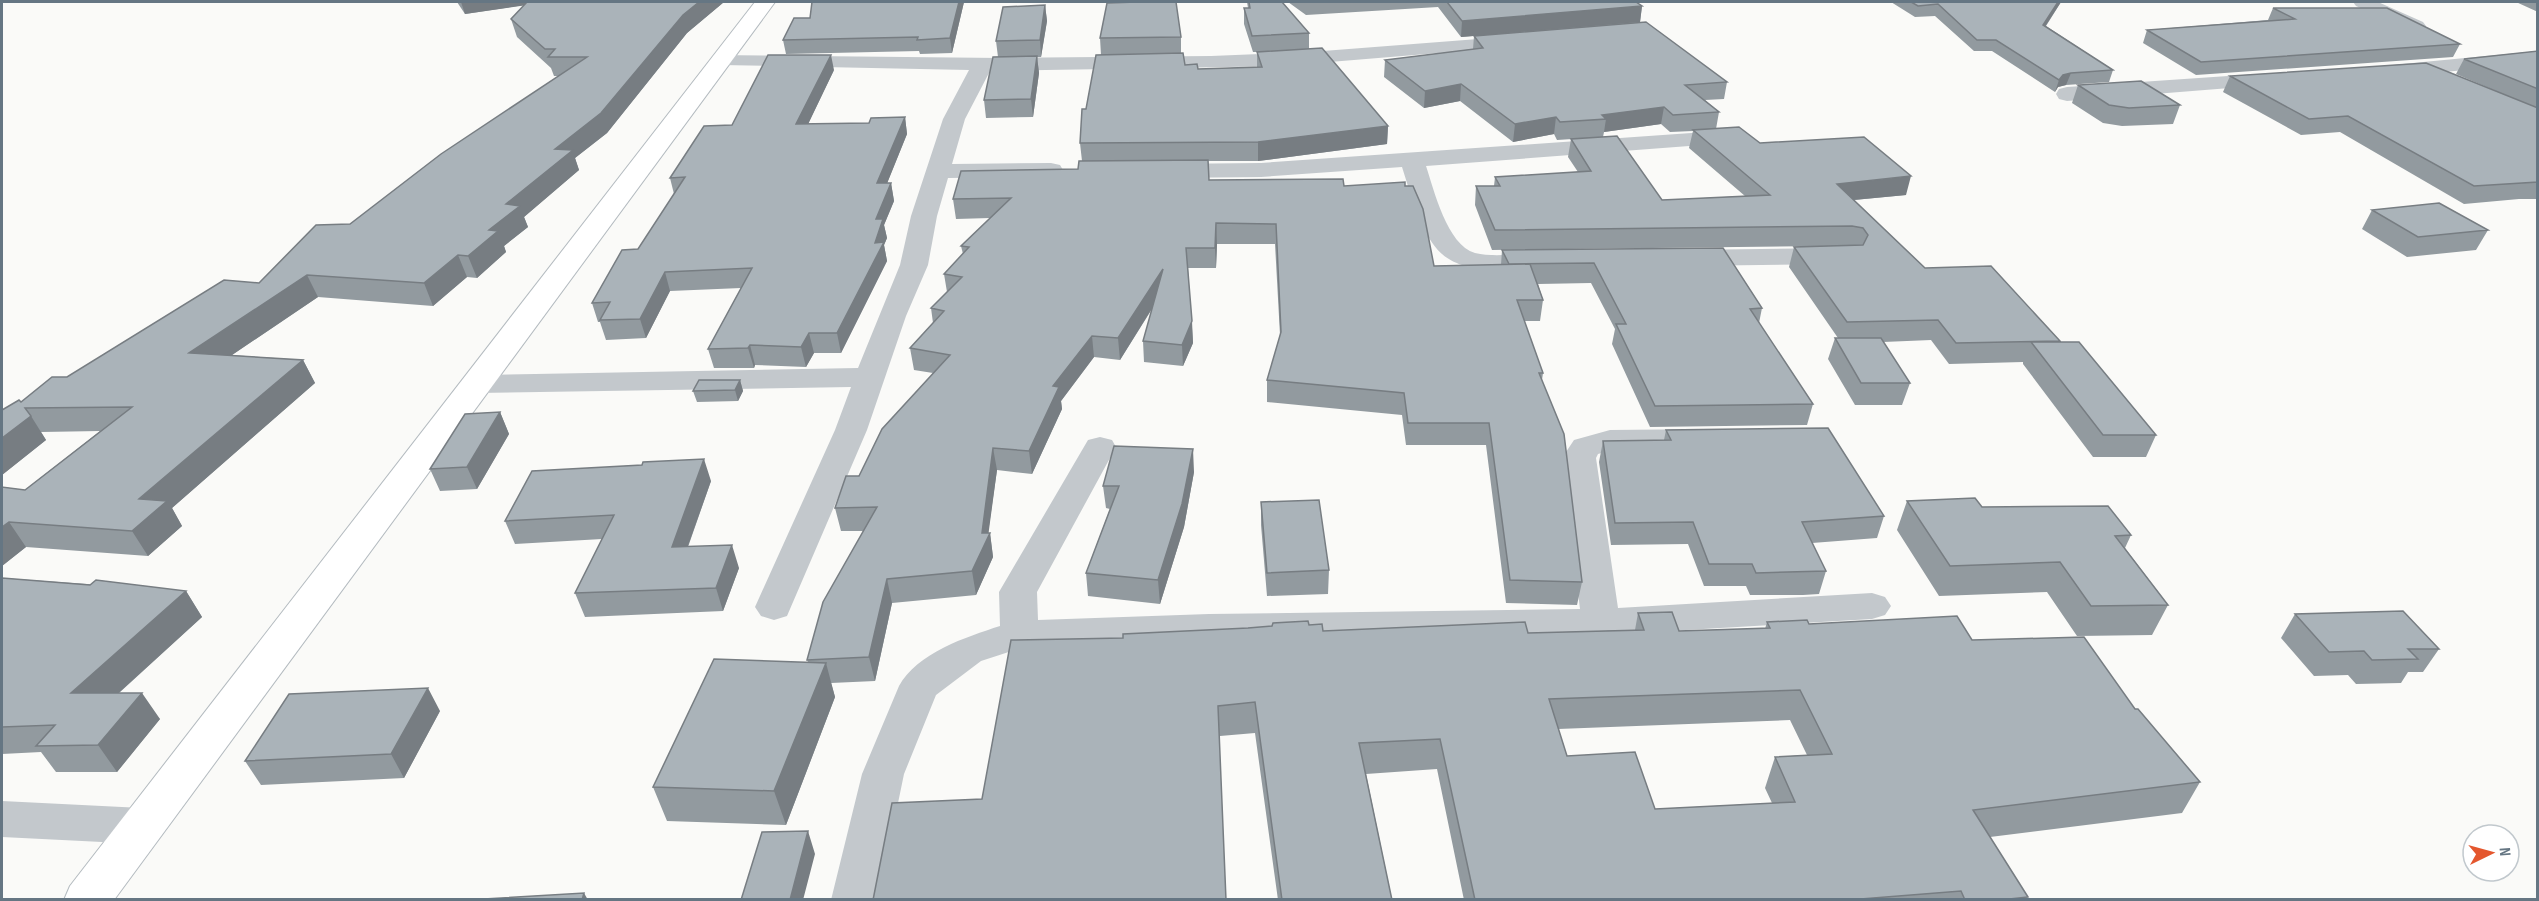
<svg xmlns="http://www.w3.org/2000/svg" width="2539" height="901" font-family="'Sofia Sans Condensed',sans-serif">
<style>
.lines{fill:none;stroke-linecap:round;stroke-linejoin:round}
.secondary-casing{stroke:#b3babf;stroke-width:2}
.street{fill:#c3c8cc;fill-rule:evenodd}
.secondary{fill:#fff;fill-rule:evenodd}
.wall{fill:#929a9f;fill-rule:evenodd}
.shaded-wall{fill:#777d82}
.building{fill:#aab3b9;stroke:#777d82;stroke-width:1.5;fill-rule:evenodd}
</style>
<rect width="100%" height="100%" fill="#fafaf8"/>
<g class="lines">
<defs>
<path id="secondary" d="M755,2h20l-661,898h-50l6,-14z"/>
</defs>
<!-- secondary casing -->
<use href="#secondary" class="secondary-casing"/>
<!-- street -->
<path class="street" d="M2353,2h25l45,20 3,4 -3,4h-14l-53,-24z
M1517,36l7,2 3,4 -3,4 -243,20 -291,5 -25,48 -13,45 99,-1 9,2 3,5 -3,5 -9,2 -103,1 -11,38 -9,49 -22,51 -39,114 -80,186 -13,4 -13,-4 -6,-9 80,-177 16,-43 -375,6 -11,-2 -4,-7 4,-7 11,-2 382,-7 42,-103 11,-49 32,-97 26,-49 -248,-5 -7,-2 -3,-4 3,-4 287,3 210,-2 99,-4z
M2538,51v12l-146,14 -8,-1 -3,-5 3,-5 8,-1z
M2272,73l8,1 3,5 -3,5 -213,17 -8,-2 -3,-5 3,-5 8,-2z
M1734,130l8,2 4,5 -4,5 -316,24c8,24 21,79 49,87 21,5 48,0 70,-1l10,2 4,6 -4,6 -10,2c-104,6 -112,-1 -143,-101l-141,10 -98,1 -9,-2 -3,-5 3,-5 9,-2 98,-1z
M1836,248l10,2 4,6 -4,6 -10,2 -152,2 -10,-2 -4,-6 4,-6 10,-2z
M1708,429l12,3 4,7 -4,7 -12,3 -96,1 -14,4 -2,4 22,150 254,-15 13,4 6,9 -6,9 -13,4 -271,16 -392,5 -188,8 -40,13 -45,34 -32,79 -26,126h-47l31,-126 37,-88c18,-33 67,-49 101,-60l-1,-34 89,-152 12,-3 12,3 4,7 -79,145 1,28 171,-6 371,-5 -18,-151 12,-18 36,-10z
M2,801l140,7 16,5 6,13 -6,13 -16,5 -140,-7z"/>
<!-- secondary -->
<use href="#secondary" class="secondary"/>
</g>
<!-- wall -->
<path class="wall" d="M457,2h267l-37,31 -80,100 -32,25 4,12 -55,47 4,10 -24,19 2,6 -29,26 -10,-1 -34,29 -115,-9 -86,58 71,5 12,23 -143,125 10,18 -34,30 -122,-9 -24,19v-79l23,3 75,-59 -59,1 5,8 -44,35v-65l19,-8 46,-25 192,-94 91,-59 208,-148h-4l-3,-8 -34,-31 -6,-18 13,-14 -59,9z
M812,2h152l-12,51 -32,1 -1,-3 -133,3 -3,-14 27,-22z
M1247,2h35l27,31v16l79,77 -1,18 -129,17h-50l1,19 135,6h61l29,80 67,-1 1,-15 221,-2 39,60 -3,15 54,81 -6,21 -157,2 -38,-83 3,-15 -24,-46 -53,1 5,16 -3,21h-16l19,52 -1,7 40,202 -5,23 -71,-2 -20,-158h-80l-4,-30 -135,-13v-22l13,-45 -5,-91h-58l-1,24h-28l5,75 -10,23 -39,-4 -1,-21 9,-32 -32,51 -26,-3 -33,44 1,8 -30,65 -35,-4 -9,63h2l3,24 -17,38 -84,8 -17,78 -44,2 4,14 -49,128 -119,-4 -14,-34 155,-125 -1,-2 56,-129h-22l-6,-23 98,-135 -19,-3 -4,-22 23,-25 -2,-15 16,-16 -3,-18 19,-20 -2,-8 29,-28 -34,1 -3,-20 125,-30 4,-8 -2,-18 6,-34 15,-54 -1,-17 81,-1v16l4,12 13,4 59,-2v-15h-4l-9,-28v-16h4z
M1288,2h348l6,4 -2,16 87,60 -3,17 -19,1 14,12 -3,17 44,14 146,52 -52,5 71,68 135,73 -1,1 97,93 -10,22h-53l-70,-93v-2l-74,2 -18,-24 -48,2 27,41 -8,22h-47l-27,-46 7,-21h3l-49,-71 5,-20 30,-1 -332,4 -17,-45 1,-19h18l1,-9 83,-5 -10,-15 3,-18 91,61 83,-4 -56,-48 4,-17 -23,1 -9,-8 -57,8 -1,5 -46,3 -3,-6 -41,8 -53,-41 -36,7 -40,-31 1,-17 88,-11 1,-13 -13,1 -23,-30 -132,8z
M1891,2h170l-15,24 67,44 -4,12 -43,3 -8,2 -3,5 -63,-41h-18l-39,-35 -20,1z
M2516,2h22v10z
M1045,5l2,16 -6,36h-4l2,16 -6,44 -47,1 -2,-18 14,-43 -2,-16z
M2273,8l187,36 -7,13 -257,18 -53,-32 4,-13 121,-10z
M2538,51v148h-19l-55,5 -124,-72 -39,3 -78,-43 7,-16 266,15 -40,-17 8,-15z
M834,70l-26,54 61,-1 36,-6 2,17 -20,49h4l3,18 -10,24 3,13 -3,7 3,16 -46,92h-27l-8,14 -51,-2 -1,3h-40l-6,-19 33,-61 -71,3 -24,47 -40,2 -6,-18h-2l-6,-19 46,-54 36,-55 -4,-16 62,-53z
M2078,85l102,20 -7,19 -51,2 -19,-3 -31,-20z
M2372,210l116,20 -12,20 -69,7 -45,-28z
M740,380l3,11 -5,10 -41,1 -4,-11z
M500,412l9,22 -32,55 -37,2 -10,-22z
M1666,430l218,86 -7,22 -65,5 14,28 -7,23 -16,1h-53l-4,-9h-42l-16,-42 -77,1 -12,-83 4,-21 61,-1z
M1194,472l-10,55 -24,77 -72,-8 -2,-23 24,-64 -4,-1 -3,-22z
M711,481l-23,66 51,21 -16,43 -138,6 -10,-24 27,-54 -87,5 -10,-23z
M1907,501l75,6 149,28 -6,13 43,57 -16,30 -75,1 -30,-44 -108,4 -42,-66z
M1261,502l68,68 -1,24 -61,2 -6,-71z
M2,578l184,13 16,26 -83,76 41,26 -43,53h-61l-15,-20 -39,2z
M1638,613l41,18 86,-2 2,-7 42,2 163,16 163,69 65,73 -18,31 -192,24 38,60 -2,3h-562l-27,-131 -71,5 26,126h-114l-23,-167 -35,3 -238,63 141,-161 186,-13 14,6 205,2 107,-3zM1790,720l17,35 -32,2 -10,31 7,15 -117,6 -88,-53 -9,-27z
M2295,614l144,35 -16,23h-15l-7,11 -45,1 -8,-9 -34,1 -33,-38z
M440,711l-36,67 -143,7 -16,-24z"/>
<!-- shaded-wall -->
<path class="shaded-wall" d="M461,2h87l-83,12z
M699,2h25l-37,31 -80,100 -32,25 4,12 -55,47 4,10 -24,19 2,6 -29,26 -9,-22 21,-26 17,-26 49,-55 128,-134z
M959,2h5l-12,51 -2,-15z
M2058,2h3l-22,34 4,-11z
M1045,5l2,16 -6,36 -1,-17z
M1642,6l-2,16 -179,15 1,-16z
M831,55l3,15 -34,71 -4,-17z
M1037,56l2,17 -6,44 -2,-18z
M2071,73l-5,12 -8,2 -3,5 4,-12 4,-5z
M1461,84l-1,17 -36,7 1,-17z
M1664,107l-3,17 -57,8 2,-13 -4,-4z
M905,117l2,17 -27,67 -3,-18z
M1556,117l-2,17 -41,8 2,-18z
M1388,126l-1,18 -129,17v-19z
M1911,176l-5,19 -74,7 5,-18z
M891,183l3,18 -10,24 3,13 -3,7 3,16 -46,92 -4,-20 38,-90 1,-24z
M1216,223l1,21 -1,24 -1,-20z
M458,255l9,22 -34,29 -9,-23z
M1163,269l1,20 -44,71 -2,-22z
M665,272l5,19 -24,47 -6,-19z
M307,275l11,22 -117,79 -12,-23z
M1192,321l1,22 -10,23 -1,-21z
M809,333l5,20 -8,14 -5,-20z
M1092,336l2,21 -33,44 1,8 -30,65 -3,-23 24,-65z
M750,345l5,20 -1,3 -6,-20z
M303,360l12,23 -143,125 10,18 -34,30 -16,-25 7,-32z
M740,380l3,11 -5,10 -3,-11z
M500,412l9,22 -32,55 -10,-22z
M31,416l15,24 -44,35v-37z
M993,448l4,22 -9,67 2,-4 3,24 -17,38 -4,-24 10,-38z
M1193,449l1,23 -10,55 -24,77 -2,-24z
M704,459l7,22 -32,90 -7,-24z
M9,522l17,25 -24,19v-39z
M732,545l7,23 -16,43 -7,-23z
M887,579l5,24 -17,78 -6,-24z
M186,591l16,26 -112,102 -19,-26z
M826,663l9,34 -49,128 -12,-34z
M428,688l12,23 -36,67 -13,-24z
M142,693l18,26 -43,53 -19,-27z
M808,831l7,23 -12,46h-13z
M584,893l4,7h-6z"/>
<!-- building -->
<path class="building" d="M527,2h172l-16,13 -82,98 -46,36 18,1 -67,54 14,2 -31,24 9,1 -30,25 -10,-1 -34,28 -117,-8 -118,78 114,7 -164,139 28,2 -35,30 -123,-9 -7,5v-40l23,3 107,-83 -107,1 6,8 -29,22v-28l17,-10 2,2 31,-25h15l157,-97 35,3 57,-58 34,-1 91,-70 146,-97h-39l7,-8h-10l-34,-30z
M812,2h147l-9,36 -33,2 1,-3 -135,3 11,-22h16z
M1137,2h39l5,35 -81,1 7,-35z
M1249,2h33l27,31 -57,3 -8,-28h6z
M1447,2h189l6,4 -180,15z
M1911,2h147l-15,23 70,45 -42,3 -8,2 -4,5 -63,-40h-19l-39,-36 -20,2z
M1045,5l-5,35 -44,1 7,-34z
M2273,8h114l73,36 -259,18 -54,-32 148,-11z
M1646,22l81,60 -42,3 34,27 -46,3 -9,-8 -62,8 4,4 -46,3 -4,-5 -41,7 -54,-40 -36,7 -40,-31 98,-12 -9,-12z
M1322,48l66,78 -130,16 -178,1 2,-34h4l10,-54 87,-2 2,12 12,-1 1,5 64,-2 -5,-15z
M2538,51v38l-74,-30z
M768,55h63l-35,69 73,-1 2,-5 34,-1 -28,66h14l-15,36h7l-8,24 9,-1 -47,91h-28l-8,14 -51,-2 -2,3 -40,1 44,-81 -87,4 -25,47 -40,1 10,-18 -18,1 30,-53 16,-1 47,-72 -15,1 34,-52 28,-1z
M1037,56l-6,43 -47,1 9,-43z
M2426,63l112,45v74l-64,4 -126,-70 -39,3 -79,-43z
M2141,81l39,24 -51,3 -20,-3 -31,-20z
M1739,127l21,16 104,-6 47,39 -74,8 88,84 66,-2 69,75 -104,2 -18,-23 -91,2 -53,-75 69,-2 5,-10 -5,-7 -11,-2 -357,4 -19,-44h24l-5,-9 96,-6 -20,-32 46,-3 45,64 108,-5 -77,-65z
M1208,160l1,20 134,-1 1,7 61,-4v4h8l10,23 11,57 96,-2 13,36h-26l26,73h-4l25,61 18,148 -72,-2 -21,-157h-81l-4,-30 -137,-13 14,-48 -5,-108 -60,-1 -1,25h-29l6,73 -10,24 -39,-4 20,-72 -45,69 -26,-2 -39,50 6,1 -30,64 -36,-3 -11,85h8l-18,38 -85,8 -18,78 -62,3 16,-58 54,-95 -42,1 11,-32h13l23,-47 68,-74 -40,-7 34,-37 -13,-3 31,-31 -18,-3 25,-27 -8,-1 50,-48 -58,1 8,-28 117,-2 1,-8z
M2439,203l49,27 -70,7 -46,-27z
M1723,248l39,60 -12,1 63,95 -158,2 -39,-82h10l-32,-61 -85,1 -7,-14z
M1835,338h46l29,45h-49z
M2031,342h48l77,93h-53z
M699,380h41l-5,10 -42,1z
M500,412l-33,55 -37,2 35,-55z
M1828,428l56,88 -82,6 24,49 -70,2 -4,-9h-43l-16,-42 -78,1 -12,-82 68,-1 -5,-10z
M1114,446l79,3 -11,55 -24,76 -72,-7 33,-87h-16z
M704,459l-32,88 60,-2 -16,43 -141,5 39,-78 -109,6 27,-50 110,-6 1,-3z
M1975,498l7,9 126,-1 23,29 -16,1 53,69 -77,1 -31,-44 -110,4 -43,-65z
M1319,500l10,70 -62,3 -6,-71z
M2,578l88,7 6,-5 90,11 -115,102h71l-44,52 -62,1 19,-21 -53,2z
M2403,611l36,38h-31l10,10 -46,1 -8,-9 -35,1 -34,-38z
M1672,612l7,19 91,-3 -3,-6 40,-2 2,4 148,-8 15,24 112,-3 51,72h3l62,73 -227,28 55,87 -28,3h-35l-4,-9 -113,9h-373l-35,-161 -81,4 33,157h-110l-27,-198 -37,4 8,194h-353l19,-97 90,-4 29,-159 112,-2v-4l125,-6 24,-2 1,-3 35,-2 1,4 13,-1 1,7 202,-9 3,11 116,-3 -6,-17zM1800,690l32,64 -57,3 20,45 -140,7 -20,-57 -68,4 -18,-57z
M714,659l112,4 -52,128 -121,-4z
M428,688l-37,66 -146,7 44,-67z
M808,831l-18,69h-49l21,-68z
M584,893l-2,7h-116z"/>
<!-- border -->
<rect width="2539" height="901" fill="none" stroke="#657683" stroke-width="6"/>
<!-- north arrow -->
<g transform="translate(2491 853) rotate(85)"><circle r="28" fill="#ffffff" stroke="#c1c8cd" stroke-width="1.5"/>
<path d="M0-4.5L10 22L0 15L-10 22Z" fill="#e4572e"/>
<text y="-9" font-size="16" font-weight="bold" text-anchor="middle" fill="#657683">N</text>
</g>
</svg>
